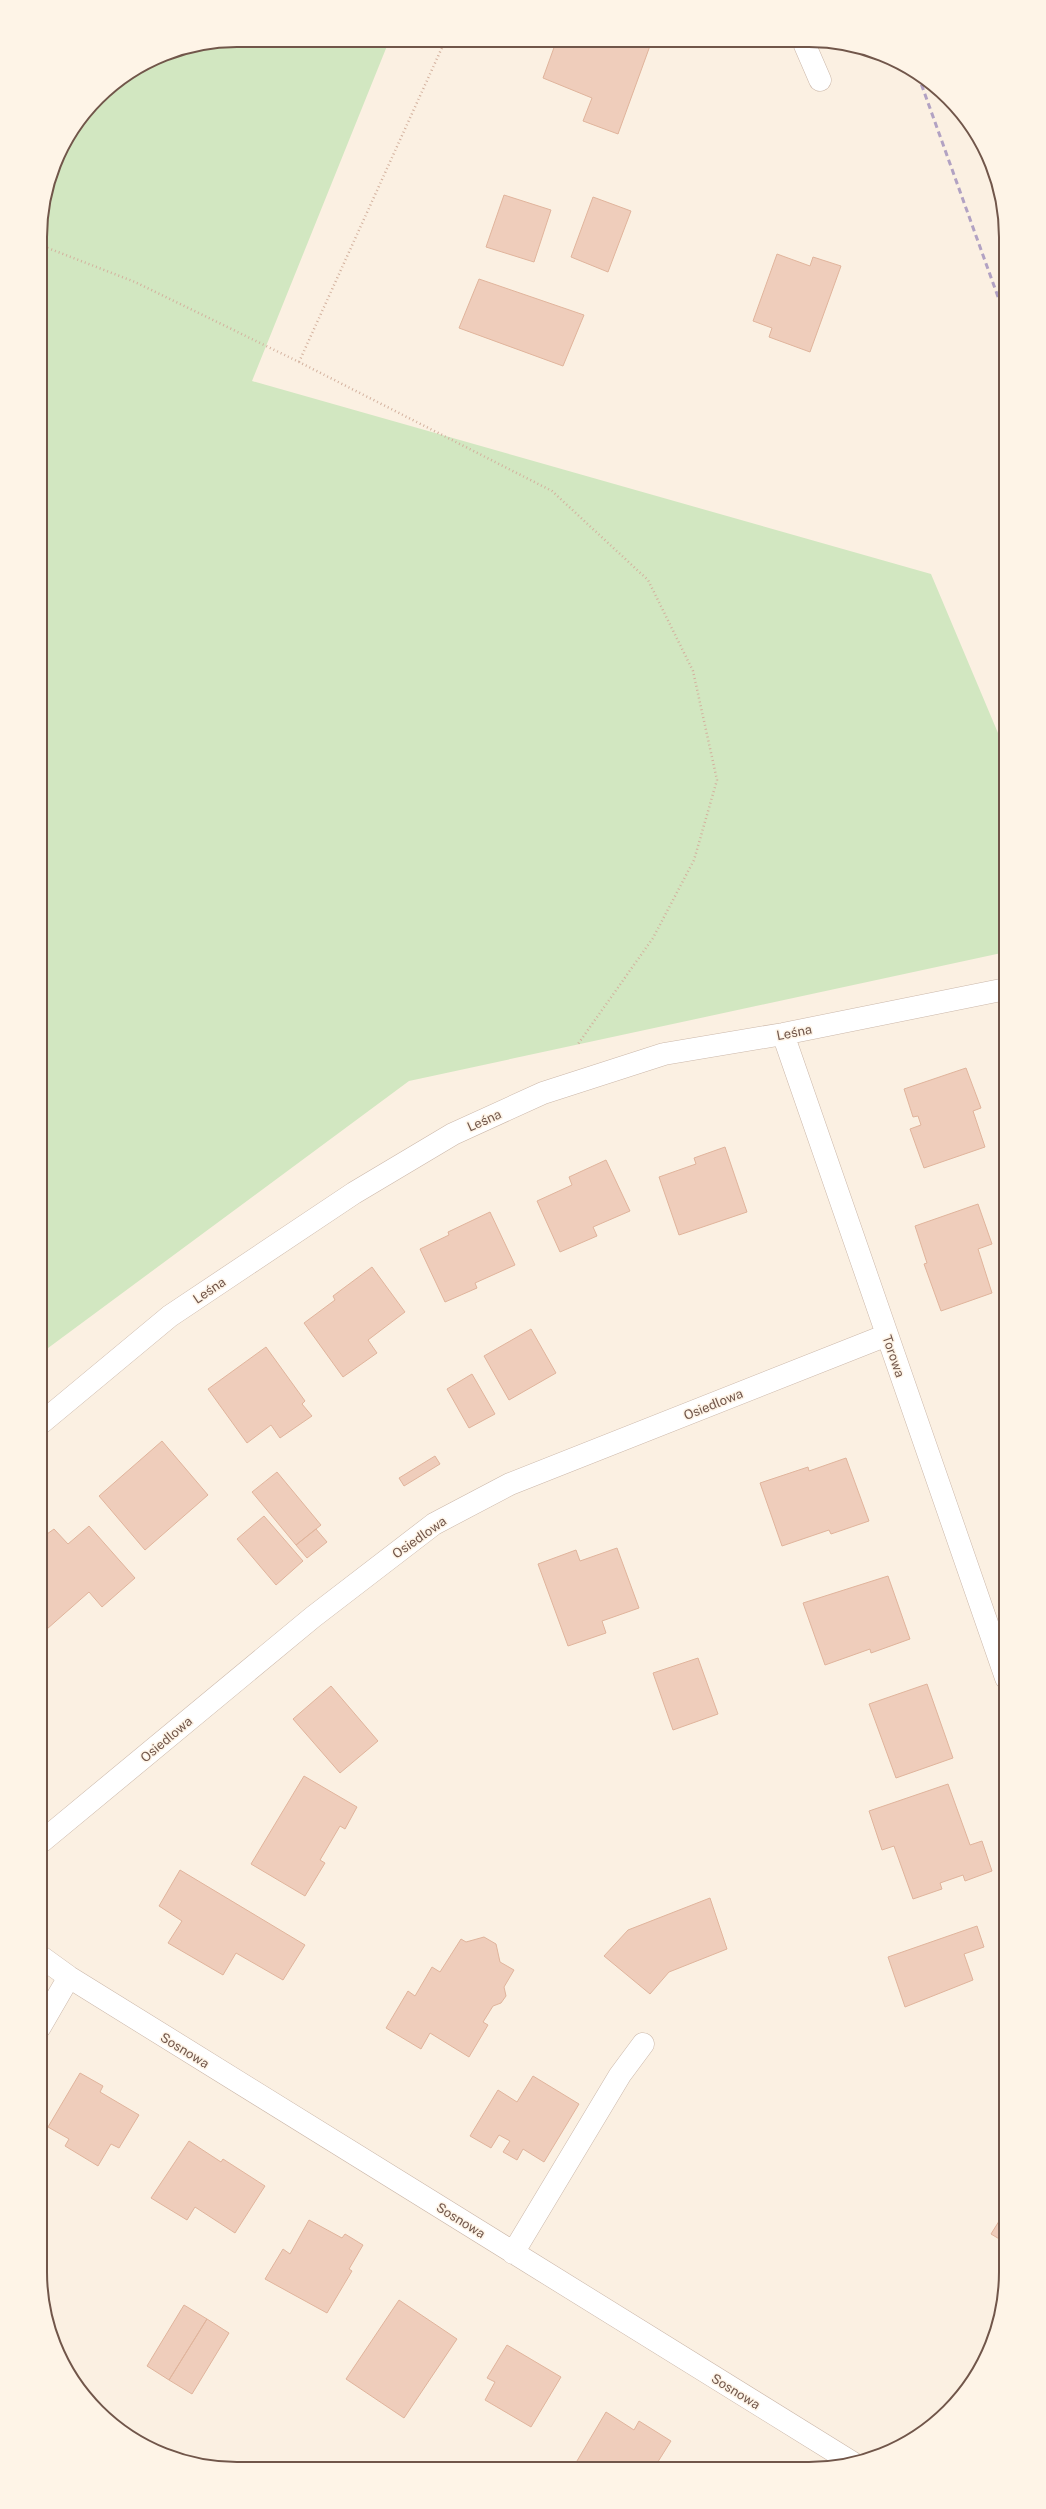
<svg xmlns="http://www.w3.org/2000/svg" width="1046" height="2509" font-family="'Public Sans',sans-serif">
<style>
.green{fill:#d2e7c1}
.building{fill:#efcdbb;stroke:#e0b49c}
.lines{fill:none;stroke-linecap:round;stroke-linejoin:round}
.minor-casing{stroke:#cbb7a9;stroke-width:23}
.path{stroke:#d3b19e;stroke-width:2.5;stroke-dasharray:1 3;stroke-linecap:butt}
.minor{stroke:#fff;stroke-width:22}
.rail{stroke:#b2a2c3;stroke-width:3;stroke-dasharray:6 4;stroke-linecap:butt}
.labels{text-anchor:middle;stroke-width:3;stroke-linejoin:round;paint-order:stroke}
.street-label{font-size:13px;fill:#71564a;stroke:#fef4e7}
.rim{fill:none;stroke:#71564a;stroke-width:2}
</style>
<rect width="100%" height="100%" fill="#fbf0e2"/>
<!-- green -->
<path class="green" d="M237,40l152,1 -137,340 679,193 75,178v200l-597,129 -369,273v-1130l20,-74 47,-61 55,-34z"/>
<!-- building -->
<path class="building" d="M556,42l95,1 -33,91 -35,-13 9,-23 -49,-20z
M504,195l47,15 -17,52 -48,-15z
M593,197l38,14 -23,61 -37,-15z
M777,254l33,12 3,-9 28,9 -31,86 -41,-15 3,-9 -19,-7z
M479,279l105,36 -21,51 -104,-38z
M966,1068l15,40 -8,3 12,36 -61,21 -14,-39 11,-4 -3,-9 -5,1 -9,-28z
M725,1147l22,65 -68,23 -20,-58 37,-13 -2,-6z
M606,1160l24,51 -37,16 4,9 -37,16 -23,-51 35,-16 -3,-8z
M978,1204l14,40 -14,5 14,44 -51,18 -17,-47 3,-1 -12,-37z
M490,1212l25,53 -40,18 2,5 -32,14 -25,-53 29,-14 -1,-3z
M372,1267l33,45 -37,28 9,13 -34,24 -39,-54 31,-23 -2,-4z
M531,1329l25,44 -47,27 -25,-44z
M266,1347l39,54 -3,3 10,12 -32,22 -9,-13 -24,18 -39,-54z
M472,1374l23,40 -26,14 -22,-39z
M162,1441l46,54 -63,55 -46,-54z
M435,1456l5,8 -36,22 -5,-8z
M846,1458l23,63 -38,13 -2,-4 -47,16 -22,-63 48,-16 1,4z
M277,1472l44,53 -25,20 -44,-53z
M264,1516l39,45 -27,24 -39,-46z
M89,1526l46,52 -33,29 -13,-15 -42,37 -7,-8v-82l14,-10 14,15z
M316,1529l11,13 -20,16 -11,-13z
M617,1548l22,60 -37,13 4,12 -38,13 -30,-82 38,-14 4,11z
M888,1576l22,63 -39,14 -1,-4 -45,16 -22,-62z
M698,1658l20,56 -45,16 -20,-57z
M927,1684l26,74 -57,20 -27,-74z
M331,1686l47,55 -38,32 -47,-54z
M304,1776l53,31 -12,22 -5,-3 -20,34 5,3 -20,33 -54,-32z
M948,1784l22,61 12,-4 10,30 -27,10 -2,-6 -23,8 2,6 -29,10 -19,-53 -12,4 -13,-39z
M180,1870l125,75 -22,35 -47,-27 -13,22 -55,-32 14,-22 -23,-15z
M710,1898l17,51 -58,23 -19,22 -46,-38 24,-26z
M977,1926l7,21 -20,7 9,26 -68,27 -17,-50z
M484,1937l12,7 4,18 14,8 -10,17 2,9 -5,7 -8,3 -10,16 5,3 -19,32 -39,-24 -9,16 -35,-21 22,-37 7,5 17,-29 8,5 21,-33 5,3z
M80,2073l23,13 -3,6 39,23 -20,33 -8,-4 -13,22 -33,-20 4,-7 -21,-12z
M533,2076l46,28 -35,58 -21,-13 -6,11 -14,-8 7,-11 -11,-6 -8,13 -21,-12 28,-46 19,12z
M189,2141l32,21 2,-3 42,27 -30,47 -40,-26 -8,13 -36,-22z
M1006,2210v33l-15,-9z
M309,2220l33,18 3,-4 18,11 -14,24 3,2 -25,42 -62,-34 18,-30 7,5z
M399,2300l58,39 -53,79 -58,-39z
M184,2305l23,14 -38,61 -22,-14z
M207,2319l22,14 -37,61 -23,-14z
M507,2345l54,32 -30,50 -46,-27 10,-18 -8,-4z
M606,2412l28,18 5,-9 32,20 -17,27 -80,-2z
M705,2463l9,5h-12z"/>
<g class="lines">
<defs>
<path id="minor" d="M804,43l16,37
M783,1034l223,644
M40,1424l130,-108 184,-123 99,-59 90,-41 121,-39 119,-20 223,-45
M40,1843l273,-226 121,-93 76,-40 377,-149
M40,1956l29,21 784,486
M40,2027l29,-50
M513,2253l107,-178 23,-31"/>
</defs>
<!-- minor casing -->
<use href="#minor" class="minor-casing"/>
<!-- path -->
<path class="path" d="M40,245l95,37 164,80 253,129 96,89 45,91 24,109 -23,80 -41,78 -75,106
M299,362l146,-321"/>
<!-- minor -->
<use href="#minor" class="minor"/>
<!-- rail -->
<path class="rail" d="M918,75l88,244"/>
</g>
<g class="labels">
<!-- street labels -->
<g class="street-label">
<text transform="translate(794 1032) rotate(-11)" y="5">Leśna</text>
<text transform="translate(484 1120) rotate(-24)" y="5">Leśna</text>
<text transform="translate(209 1290) rotate(-34)" y="5">Leśna</text>
<text transform="translate(894 1356) rotate(71)" y="5">Torowa</text>
<text transform="translate(713 1404) rotate(-22)" y="5">Osiedlowa</text>
<text transform="translate(419 1537) rotate(-35)" y="5">Osiedlowa</text>
<text transform="translate(166 1739) rotate(-40)" y="5">Osiedlowa</text>
<text transform="translate(185 2050) rotate(32)" y="5">Sosnowa</text>
<text transform="translate(461 2220) rotate(32)" y="5">Sosnowa</text>
<text transform="translate(736 2391) rotate(32)" y="5">Sosnowa</text>
</g>
</g>
<!-- crop -->
<path d="M0 0H1046V2509H0ZM237 47H809A190 190 0 0 1 999 237V2272A190 190 0 0 1 809 2462H237A190 190 0 0 1 47 2272V237A190 190 0 0 1 237 47Z" fill="#fef4e7" fill-rule="evenodd"/>
<path class="rim" d="M237 47H809A190 190 0 0 1 999 237V2272A190 190 0 0 1 809 2462H237A190 190 0 0 1 47 2272V237A190 190 0 0 1 237 47Z"/>
</svg>
